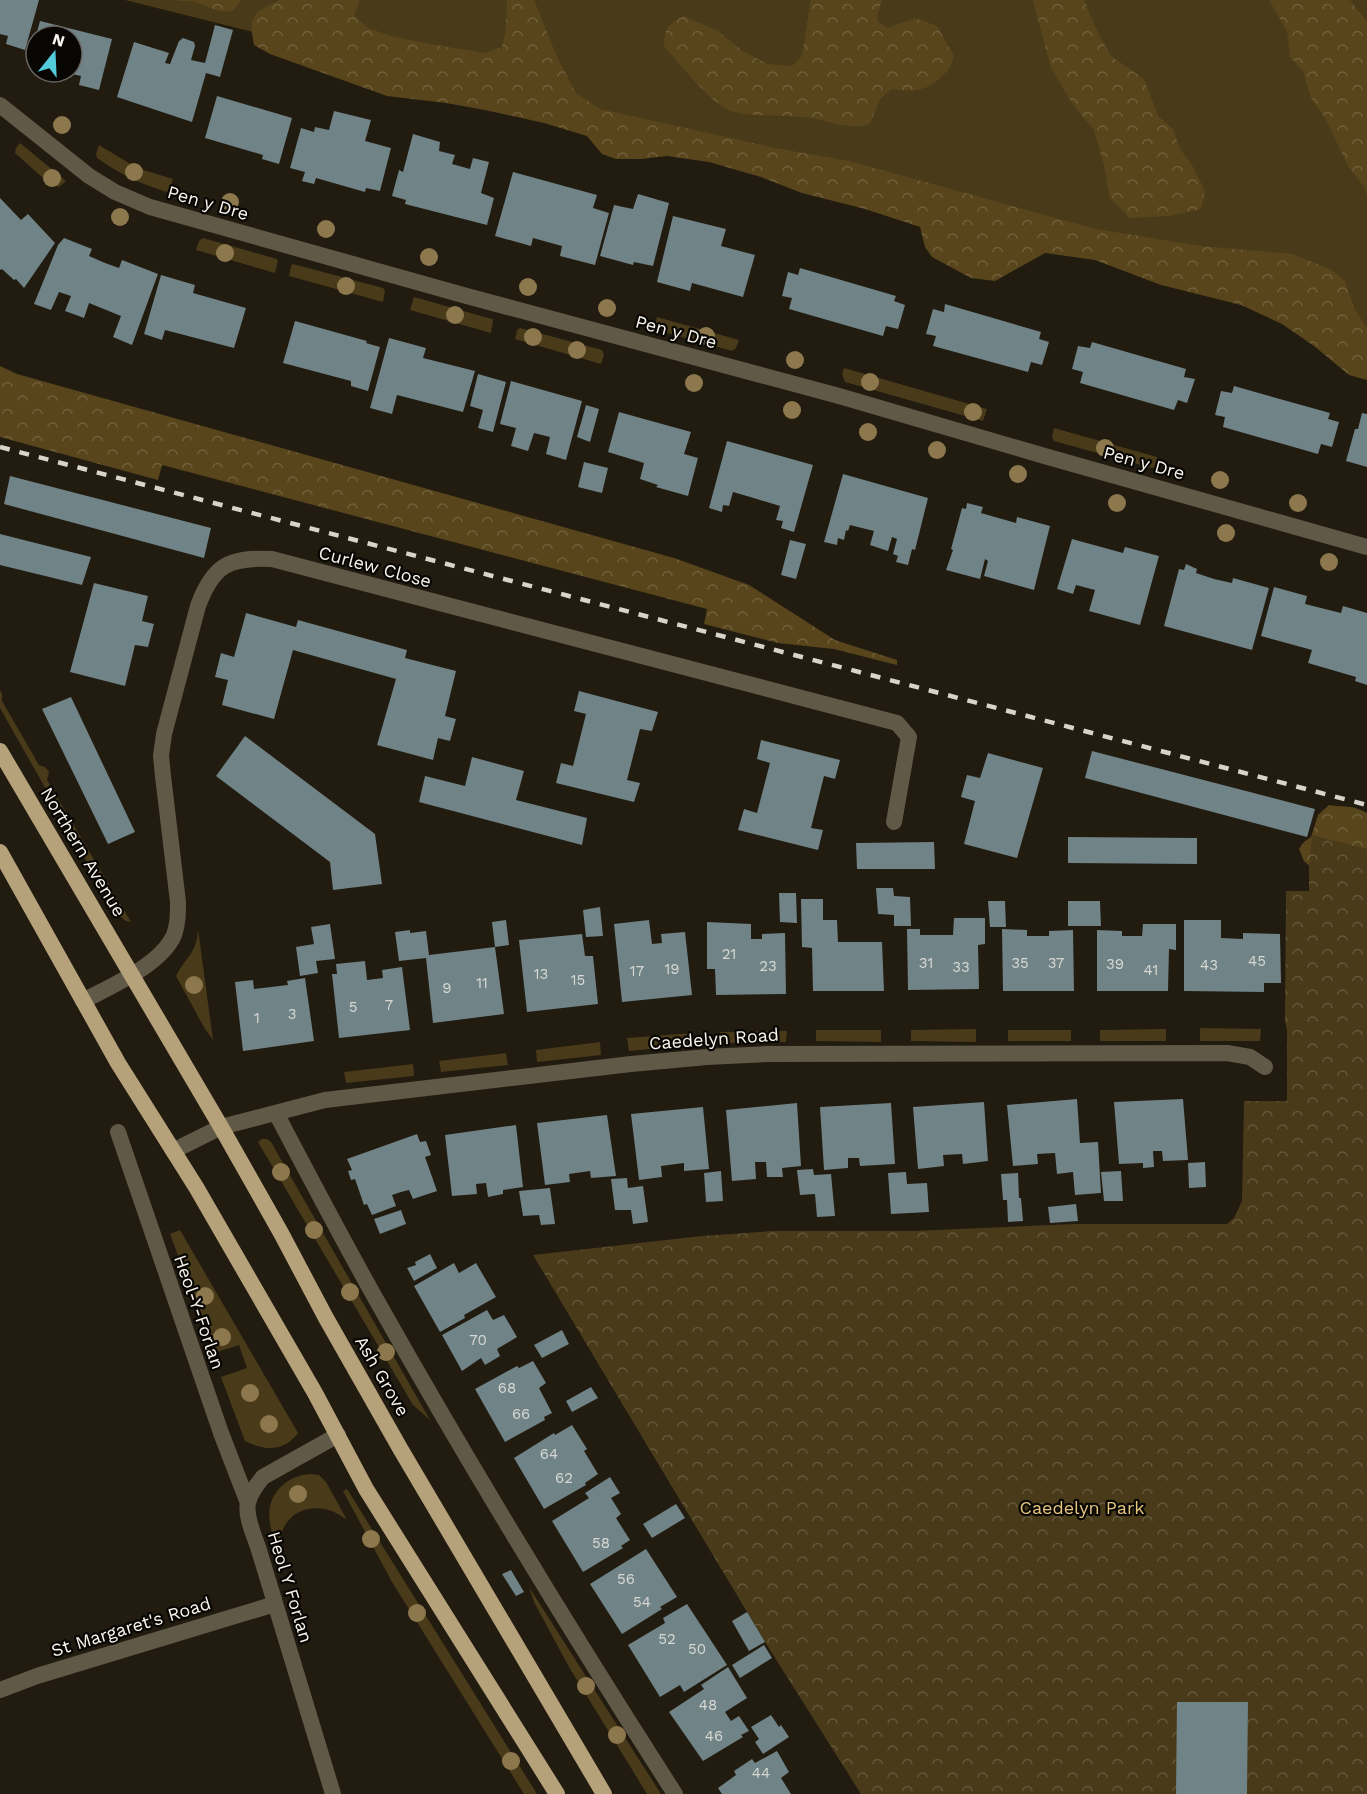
<svg xmlns="http://www.w3.org/2000/svg" width="1367" height="1794" font-family="'Work Sans',sans-serif">
<style>
.grass{fill:#493a19}
.forest{fill:url(#forest-crowns)}
.park{fill:url(#park-crowns)}
.building{fill:#708386}
.lines{fill:none;stroke-linecap:round;stroke-linejoin:round}
.minor{stroke:#615947;stroke-width:16}
.trunk{stroke:#b6a27a;stroke-width:16}
.rail{stroke:#d8d4cb;stroke-width:4.5;stroke-dasharray:10 10;stroke-linecap:butt}
.tree{fill:#8d784e}
.labels{text-anchor:middle;stroke-width:4.5;stroke-linejoin:round;paint-order:stroke}
.number-label{font-size:15px;fill:#d7d8d3}
.street-label{font-size:18px;fill:#f9f5ed;stroke:#080603}
.park-label{font-size:18px;fill:#e6c581;stroke:#080603}
</style>
<defs>
<pattern id="forest-crowns" width="20" height="18" patternUnits="userSpaceOnUse" patternTransform="scale(1.5)"><rect width="20" height="18" fill="#58451b"/><path d="M2 6a3 3 0 1 1 6 0M12 15a3 3 0 1 1 6 0" fill="none" stroke="#71603c"/></pattern>
<pattern id="park-crowns" width="20" height="18" patternUnits="userSpaceOnUse" patternTransform="scale(1.5)"><rect width="20" height="18" fill="#493a19"/><path d="M2 6a3 3 0 1 1 6 0M12 15a3 3 0 1 1 6 0" fill="none" stroke="#64573b"/></pattern>
</defs>
<rect width="100%" height="100%" fill="#211b10"/>
<!-- grass -->
<path class="grass" d="M125,0h1242v343l-70,-50z
M20,143l46,38 -7,6 -8,-2 -36,-32 1,-5z
M99,145l38,23 36,11 -3,10 -3,3c-26,-8 -48,-18 -70,-34l-1,-4z
M203,238l74,21 1,2 -3,12 -79,-23 3,-9z
M293,264l90,24 2,3 -2,11 -94,-26 2,-10z
M414,297l78,22 1,1 -2,13 -81,-23z
M657,317l82,23 -3,8 -4,3 -75,-21 -2,-4z
M520,328l82,22 2,5 -3,9 -86,-25 2,-9z
M844,368l143,41 -4,12 -138,-39 -3,-8z
M1054,428l103,29 -2,10 -3,1 -98,-27 -2,-4z
M0,690l2,4v7l37,64 6,2 4,5 -2,8 84,142 -5,-1 -10,-8 -116,-205z
M198,929l15,111 -8,-11 -29,-53c10,-20 21,-22 22,-47z
M1200,1028l61,1 -1,12h-60z
M976,1029v13l-65,-1v-11z
M1166,1029v12h-66v-11z
M816,1030h65v12l-65,-1z
M1008,1030h63v11h-63z
M787,1031l-1,11 -65,1 -1,-11z
M693,1033v12l-64,6 -2,-13z
M600,1042l1,13 -64,7 -1,-12z
M506,1053l2,12 -67,7 -2,-11z
M413,1064l1,12 -68,7 -2,-11z
M262,1139h5l4,3 159,278 -17,-15 -155,-263z
M180,1230l118,203c-14,19 -33,18 -53,8l-24,-64 26,-9 -8,-23 -25,8 -44,-119z
M310,1474l9,1 7,7 20,36 -1,1c-18,-16 -49,-15 -61,8 -4,8 -4,16 -5,24 -3,-9 -8,-18 -9,-28 -5,-26 14,-47 40,-49z
M347,1489l190,305h-13l-132,-212 -49,-91z
M529,1587l132,207h-14l-78,-127 -35,-65z"/>
<!-- forest -->
<path class="forest" d="M176,0h65l-8,11c-17,3 -23,-5 -38,-9 -6,-2 -13,0 -19,-2z
M279,0h81l-6,16 14,12 23,8 39,8 55,9 17,-6 4,-18 1,-29h27l23,57 19,36 24,16 175,39 74,13 247,68 105,17 91,8 38,15 15,12 9,27 13,20v52l-18,-5 -35,-29 -32,-22 -41,-19 -80,-20 -66,-25 -50,-7 -50,28 -24,-3 -39,-21 -7,-10 -5,-20 -55,-18 -63,-16 -41,-16 -52,-15 -42,-6 -26,3h-25l-14,-5 -15,-18 -43,-13 -59,-13 -39,-7 -59,-7 -117,-42 -16,-9c-2,-12 -6,-28 7,-35 6,-4 13,-6 18,-10z
M811,0h71l-5,16 1,6 10,6 27,-10 22,8 17,30c-4,13 -6,15 -16,24 -16,13 -27,11 -47,9l-11,10 -10,25c-23,7 -44,-5 -67,-7 -23,-2 -46,0 -69,-5 -21,-5 -55,-49 -70,-66 1,-18 3,-22 20,-30l34,15 26,21 24,12 24,2 10,-10z
M1033,0h51l15,35 12,21 33,23 14,37 15,13 7,20 12,16 13,26 -4,18 -32,7 -39,2 -20,-20 -6,-33 -10,-35 -22,-27 -21,-35z
M1269,0h81l17,22v175l-2,-9 -17,-22 -23,-48 -14,-20 -8,-27 -13,-14 -3,-26z
M0,366l17,8 657,184 75,27 86,55 62,20v5l-63,-16 -56,-6 -74,-19 3,-15 -545,-144 -4,15 -158,-43z
M1329,805c17,3 22,-1 38,8v61l-54,-5 -9,-8 -5,-12 5,-7 7,-5 7,-22z"/>
<!-- park -->
<path class="park" d="M1312,835l55,14v945h-506l-96,-152 -232,-387 169,-19 71,-5h140l163,-7h151l7,-6 8,-17 2,-100h43v-71l-2,-9 1,-130h23v-25z"/>
<!-- building -->
<path class="building" d="M0,0h39l-14,50 -19,-6 2,-8 -8,-2z
M40,21l72,18 -13,51 -20,-5 2,-9 -9,-2v-38h-36z
M215,25l18,5 -13,47 -14,-4 -14,49 -75,-25 17,-55 35,11 -4,10 5,1 9,-23 4,-3 11,4 1,4 -4,14 14,3z
M35,38h1v26l-7,-2z
M217,96l75,22 -13,46 -17,-5 1,-4 -58,-17z
M334,111l37,9 -6,21 26,7 -11,43 -14,-3 -1,4 -49,-14 -2,6 -12,-3 3,-9 -15,-4 11,-40 13,4 1,-5 14,3z
M413,134l27,8 -1,9 16,4 -3,9 18,5 3,-11 16,4 -8,31 13,5 -7,27 -82,-21 1,-4 -14,-4 7,-26 4,2z
M513,172l84,23 -4,13 16,5 -14,52 -35,-9 2,-10 -29,-8 -2,8 -36,-10z
M638,194l31,9 -16,63 -19,-4 -1,3 -33,-9 14,-51 19,4z
M0,198l21,22 7,-6 27,29 -31,45 -8,-9 -2,1 -12,-11 -2,1z
M673,216l53,13 -5,17 34,9 -12,42 -51,-14 -2,8 -33,-9z
M64,238l28,11 -3,7 16,7 14,5 3,-8 36,14 -26,71 -19,-8 8,-21 -32,-13 -5,15 -19,-7 6,-15 -12,-4 -8,18 -17,-6 24,-59z
M800,268l96,28 -2,5 11,4 -7,24 -12,-3 -3,10 -94,-27 3,-11 -10,-2 6,-24 10,3z
M161,275l34,10 -2,8 53,15 -12,40 -69,-18 -3,10 -18,-6z
M945,304l96,28 -2,7 10,3 -7,23 -11,-3 -3,10 -95,-26 3,-10 -10,-2 7,-25 11,3z
M295,321l72,20 -1,2 14,4 -12,44 -17,-5v-5l-68,-18z
M389,338l37,10 -3,10 52,13 -12,41 -66,-17 -5,19 -22,-6z
M1092,342l94,27 -2,8 11,2 -8,24 -9,-3 -4,10 -94,-27 3,-11 -11,-3 6,-23 12,2z
M478,374l28,8 -13,50 -15,-4 5,-18 -13,-4z
M511,381l71,20 -16,59 -20,-6 4,-17 -16,-4 -6,18 -17,-5 5,-18 -16,-4z
M1234,386l96,27 -2,6 11,3 -7,25 -11,-3 -3,10 -95,-27 2,-10 -10,-2 6,-24 11,2z
M586,405l13,4 -9,33 -13,-5z
M619,412l72,20 -7,22 14,4 -10,38 -32,-9 2,-2 -18,-6 4,-16 -36,-11z
M1362,413l5,1v53l-21,-6 9,-32h3z
M727,441l86,24 -19,67 -13,-4 2,-7 -7,-1 4,-14 -23,-7 -24,-7 -4,14 -6,-1 -1,7 -13,-4z
M584,462l24,6 -6,25 -24,-6z
M843,474l85,24 -13,52 -3,-1 -4,16 -12,-3 2,-6 -5,-2 4,-15 -5,-2 -4,14 -18,-6 4,-14 -24,-6 -2,6 -2,-1 -2,10 -6,-2 -1,7 -13,-3z
M10,476l201,52 -7,30 -200,-54z
M967,503l16,4 -2,6 35,10 1,-6 33,9 -16,64 -50,-14 4,-15 -3,-2 -5,20 -34,-9 7,-20 -2,-1 11,-41 4,1z
M0,534l91,23 -9,28 -82,-20z
M1072,539l51,14 2,-6 34,9 -19,69 -51,-14 6,-21 -19,-5 -3,9 -16,-5z
M790,540l16,4 -10,35 -15,-4z
M1186,564l11,5 -1,4 18,6 18,4 1,-5 36,10 -17,62 -88,-24 15,-57 5,1z
M94,583l54,13 -6,25 12,3 -6,23 -13,-2 -10,41 -55,-14z
M1274,587l33,9 -2,8 36,9 2,-7 24,7v72l-12,-4 1,-4 -48,-14 4,-13 -51,-14z
M246,613l50,14 2,-7 109,30 -2,8 51,13 -11,45 11,3 -6,22 -12,-3 -5,22 -56,-15 19,-66 -103,-29 -19,69 -52,-14 6,-25 -13,-3 6,-24 13,4z
M579,691l79,21 -6,19 -12,-2 -13,51 13,3 -6,19 -78,-19 5,-20 12,3 13,-52 -12,-3z
M71,697l64,135 -27,12 -66,-135z
M245,736l130,98 7,50 -49,6 -3,-28 -114,-86z
M761,740l79,20 -5,19 -11,-3 -13,52 12,2 -5,20 -80,-20 6,-21 13,4 13,-50 -13,-4z
M1092,751l223,58 -8,28 -222,-59z
M988,753l55,15 -26,90 -53,-14 11,-43 -14,-4 6,-22 13,3z
M472,757l52,14 -8,29 71,18 -5,27 -163,-43 6,-26 40,10z
M1068,837l129,1v26l-129,-1z
M934,842l1,27h-78l-1,-26z
M876,888h17l1,8 16,1 1,29h-17v-11l-16,-1z
M779,893h17l1,30 -17,-1z
M801,899h22v21h14l1,22h44l2,49h-71l-1,-43 -10,-1z
M988,901h17l1,26h-16z
M1068,901h32l1,25h-33z
M600,907l3,29 -17,1 -3,-27z
M954,918h31v26l-7,1 1,44 -71,1 -1,-61h13v6h33z
M506,920l3,25 -14,2 -3,-25z
M649,920l3,24 10,-1 -1,-9 24,-2 7,63 -70,7 -8,-78z
M1184,920h37v18l22,1v-6l37,1 1,49h-17v9l-80,-1z
M707,922l44,2v15h11v-5l23,-1 1,61 -70,1 -1,-26h-8z
M330,924l5,35 -19,2 2,12 -18,3 -4,-29 18,-3 -3,-17z
M1143,924h33v26l-7,-1 -1,42h-71v-61l25,1v5h20z
M1002,929l25,1v6h22v-5l24,-1 1,61h-71z
M410,930v3l16,-2 3,24 66,-8 9,67 -71,9 -7,-65 -27,3 -4,-29z
M582,934l3,22h8l5,48 -71,8 -8,-72z
M365,961l2,19 16,-2 -1,-8 20,-3 8,63 -71,8 -7,-64h5l-1,-10z
M305,978l9,63 -71,10 -8,-69 18,-2 1,9 34,-4 -1,-4z
M1077,1099l3,44 18,-1 3,51 -26,2 -2,-23 -16,2 -2,-21 -18,1 1,10 -25,2 -6,-61z
M1183,1099l5,61 -25,1 -1,-10h-9l1,16 -11,1v-5l-24,1 -5,-62z
M984,1102l4,59 -25,3 -1,-10 -19,1 1,11 -26,3 -5,-62z
M797,1103l4,63 -19,2 1,9h-16l-1,-15h-11l1,17 -24,2 -6,-71z
M891,1103l4,61 -35,2 -1,-8h-11v10l-24,2 -4,-63z
M703,1107l6,62 -25,2v-8l-23,3 1,11 -23,3 -8,-66z
M607,1115l9,61 -25,2 -1,-7 -21,3 1,8 -25,3 -8,-62z
M516,1125l7,62 -20,3v4l-15,3 -2,-14 -10,1 1,10 -25,2 -7,-61z
M417,1134l3,8 6,-1 5,14 -6,2 12,34 -24,8 -4,-9 -8,2 -9,3 4,11 -24,9 -5,-11 -3,1 -9,-26 -4,1 -3,-9 4,-1 -5,-11z
M1205,1162l1,25 -17,1 -1,-25z
M813,1169l1,6 17,-1 4,42 -18,1 -2,-23 -15,1 -3,-25z
M721,1171l2,30 -17,1 -2,-29z
M1121,1171l2,30h-19l-3,-29z
M906,1172l1,12 20,-1 2,29 -38,2 -3,-41z
M1018,1173l1,25h2l2,23 -15,1 -1,-22h-4l-2,-26z
M627,1178l1,10 15,-2 5,36 -15,2 -2,-14h-16l-4,-31z
M550,1188l5,36 -14,1 -2,-10 -16,1 -4,-25z
M1076,1204l2,17 -28,2 -2,-16z
M401,1210l5,14 -26,10 -6,-15z
M430,1254l7,14 -23,13 -7,-13 9,-3 -1,-3z
M454,1263l5,10 17,-10 20,34 -32,18 1,3 -25,14 -26,-46z
M487,1310l6,10 11,-5 13,22 -20,12 3,7 -15,9 -4,-7 -19,13 -20,-36z
M562,1330l7,14 -27,14 -8,-13z
M533,1361l13,22 -7,5 13,25 -8,4 1,3 -40,22 -30,-53 42,-23 2,2z
M591,1387l7,11 -26,14 -6,-11z
M572,1425l15,24 -3,2 14,23 -13,9 1,2 -42,24 -30,-51 40,-25 1,2z
M610,1477l10,16 -9,5 10,16 -5,4 14,22 -9,6 2,2 -40,24 -31,-51 37,-23 -4,-5z
M676,1504l9,14 -33,20 -9,-14z
M646,1549l31,48 -17,10 2,2 -40,25 -32,-50z
M511,1570l13,22 -8,4 -14,-22z
M687,1604l40,61 -43,27 -4,-7 -20,12 -32,-52 37,-22 -2,-5z
M747,1612l18,30 -16,9 -17,-30z
M764,1645l8,13 -32,20 -8,-13z
M728,1667l19,31 -22,14 6,9 8,-5 10,15 -8,4 2,2 -40,24 -34,-49 35,-23 -3,-4z
M1177,1702h71l-1,92h-71z
M771,1715l8,12 2,-2 8,12 -26,17 -8,-12 4,-3 -8,-12z
M777,1751l12,21 -8,6 10,16h-69l-4,-6 18,-13 -2,-4 18,-12 3,4z"/>
<g class="lines">
<!-- minor -->
<path class="minor" d="M0,105l89,71 26,16 35,15 313,88 376,101 209,61 319,90
M83,1001c28,-15 78,-36 91,-66 4,-11 4,-21 4,-33l-15,-126 -2,-20 3,-22 34,-128c15,-41 31,-49 74,-47l625,164 12,14 -15,85
M276,1113c33,63 66,126 101,188 94,167 194,331 298,493
M118,1132l103,301 27,70
M173,1151l48,-24 104,-27 306,-36 76,-7 61,-3 459,-1 23,4 15,10
M0,1690l37,-14 238,-72
M333,1794l-75,-247c-4,-12 -13,-31 -10,-44 2,-9 9,-19 15,-26l75,-42"/>
<!-- trunk -->
<path class="trunk" d="M0,751l221,376 60,106 45,85 75,132 203,344
M0,852l118,211 78,124 119,206 51,96 191,305"/>
<!-- rail -->
<path class="rail" d="M0,447l1367,358"/>
</g>
<!-- trees -->
<g class="tree">
<circle cx="62" cy="125" r="9"/>
<circle cx="134" cy="172" r="9"/>
<circle cx="52" cy="178" r="9"/>
<circle cx="230" cy="202" r="9"/>
<circle cx="120" cy="217" r="9"/>
<circle cx="326" cy="229" r="9"/>
<circle cx="225" cy="253" r="9"/>
<circle cx="429" cy="257" r="9"/>
<circle cx="346" cy="286" r="9"/>
<circle cx="528" cy="287" r="9"/>
<circle cx="607" cy="308" r="9"/>
<circle cx="455" cy="315" r="9"/>
<circle cx="706" cy="336" r="9"/>
<circle cx="533" cy="337" r="9"/>
<circle cx="577" cy="350" r="9"/>
<circle cx="795" cy="360" r="9"/>
<circle cx="870" cy="382" r="9"/>
<circle cx="694" cy="383" r="9"/>
<circle cx="792" cy="410" r="9"/>
<circle cx="973" cy="412" r="9"/>
<circle cx="868" cy="432" r="9"/>
<circle cx="1105" cy="448" r="9"/>
<circle cx="937" cy="450" r="9"/>
<circle cx="1018" cy="474" r="9"/>
<circle cx="1220" cy="480" r="9"/>
<circle cx="1117" cy="503" r="9"/>
<circle cx="1298" cy="503" r="9"/>
<circle cx="1226" cy="533" r="9"/>
<circle cx="1329" cy="562" r="9"/>
<circle cx="194" cy="985" r="9"/>
<circle cx="281" cy="1172" r="9"/>
<circle cx="314" cy="1230" r="9"/>
<circle cx="350" cy="1292" r="9"/>
<circle cx="205" cy="1296" r="9"/>
<circle cx="222" cy="1337" r="9"/>
<circle cx="386" cy="1352" r="9"/>
<circle cx="250" cy="1393" r="9"/>
<circle cx="269" cy="1424" r="9"/>
<circle cx="298" cy="1494" r="9"/>
<circle cx="371" cy="1539" r="9"/>
<circle cx="417" cy="1613" r="9"/>
<circle cx="586" cy="1686" r="9"/>
<circle cx="617" cy="1735" r="9"/>
<circle cx="511" cy="1761" r="9"/>
</g>
<g class="labels">
<!-- number labels -->
<g class="number-label">
<text x="729" y="959">21</text>
<text x="1257" y="966">45</text>
<text x="926" y="968">31</text>
<text x="1020" y="968">35</text>
<text x="1056" y="968">37</text>
<text x="1115" y="969">39</text>
<text x="1209" y="970">43</text>
<text x="768" y="971">23</text>
<text x="961" y="972">33</text>
<text x="672" y="974">19</text>
<text x="1151" y="975">41</text>
<text x="637" y="976">17</text>
<text x="541" y="979">13</text>
<text x="578" y="985">15</text>
<text x="482" y="988">11</text>
<text x="447" y="993">9</text>
<text x="389" y="1010">7</text>
<text x="353" y="1012">5</text>
<text x="292" y="1019">3</text>
<text x="257" y="1023">1</text>
<text x="478" y="1345">70</text>
<text x="507" y="1393">68</text>
<text x="521" y="1419">66</text>
<text x="549" y="1459">64</text>
<text x="564" y="1483">62</text>
<text x="601" y="1548">58</text>
<text x="626" y="1584">56</text>
<text x="642" y="1607">54</text>
<text x="667" y="1644">52</text>
<text x="697" y="1654">50</text>
<text x="708" y="1710">48</text>
<text x="714" y="1741">46</text>
<text x="761" y="1778">44</text>
</g>
<!-- street labels -->
<g class="street-label">
<text transform="translate(208 203) rotate(16)" y="6">Pen y Dre</text>
<text transform="translate(676 332) rotate(15)" y="6">Pen y Dre</text>
<text transform="translate(1144 463) rotate(15)" y="6">Pen y Dre</text>
<text transform="translate(375 567) rotate(15)" y="6">Curlew Close</text>
<text transform="translate(83 852) rotate(59)" y="6">Northern Avenue</text>
<text transform="translate(714 1039) rotate(-4)" y="6">Caedelyn Road</text>
<text transform="translate(199 1312) rotate(71)" y="6">Heol-Y-Forlan</text>
<text transform="translate(382 1376) rotate(60)" y="6">Ash Grove</text>
<text transform="translate(290 1587) rotate(73)" y="6">Heol Y Forlan</text>
<text transform="translate(131 1627) rotate(-17)" y="6">St Margaret's Road</text>
</g>
<!-- park labels -->
<g class="park-label">
<text x="1082" y="1514">Caedelyn Park</text>
</g>
</g>
<!-- north arrow -->
<g transform="translate(54 54) rotate(18)"><circle r="28" fill="#080603" stroke="#686661" stroke-width="1.5"/>
<path d="M0-4.5L10 22L0 15L-10 22Z" fill="#53cbda"/>
<text y="-9" font-size="16" font-weight="bold" text-anchor="middle" fill="#f9f5ed">N</text>
</g>
</svg>
